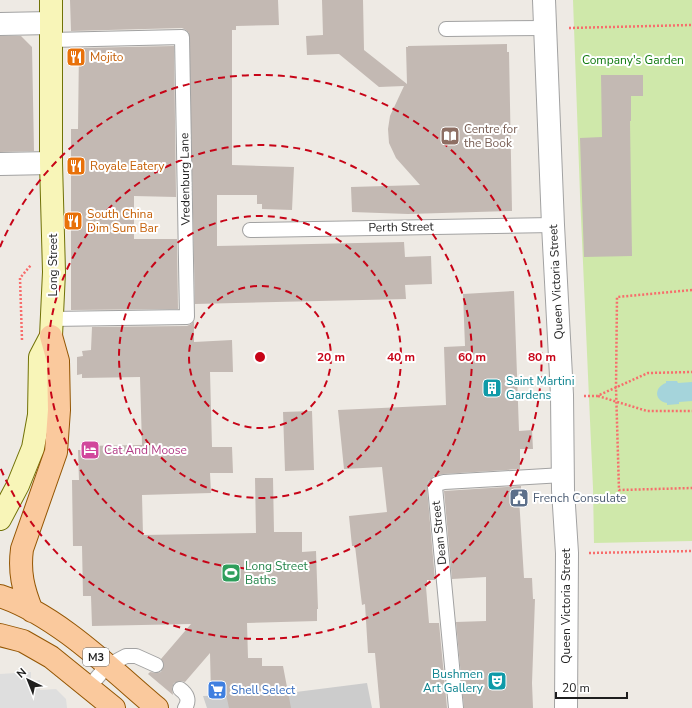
<svg xmlns="http://www.w3.org/2000/svg" width="692" height="708" font-family="'Nunito Sans',sans-serif">
<style>
.religious{fill:#ccc}
.grass{fill:#cfe8aa}
.parking{fill:#dedede}
.water{fill:#a5d4db}
.building{fill:#c3b9b3}
.lines{fill:none;stroke-linecap:round;stroke-linejoin:round}
.lane-casing{stroke:#a2a2a2;stroke-width:16}
.street-casing{stroke:#a2a2a2;stroke-width:24}
.secondary-casing{stroke:#717207;stroke-width:24}
.primary-casing{stroke:#945603;stroke-width:24}
.path{stroke:#f76d6c;stroke-width:2.5;stroke-dasharray:2 2;stroke-linecap:butt}
.lane{stroke:#fff;stroke-width:14}
.street{stroke:#fff;stroke-width:22}
.secondary{stroke:#f8f5b8;stroke-width:22}
.primary{stroke:#fac99d;stroke-width:22}
.ring{fill:none;stroke:#c70417;stroke-width:2;stroke-dasharray:7 5}
.labels{text-anchor:middle;stroke-width:4;stroke-linejoin:round;paint-order:stroke}
.shield{fill:#fff;stroke:#626262;stroke-width:1}
.shield-label{font-size:11px;font-weight:bold;fill:#1e1e1e}
.food-label{font-size:12px;fill:#c56008;stroke:#fff;text-anchor:start}
.park-label{font-size:12px;fill:#0f790e;stroke:#fff}
.education-label{font-size:12px;fill:#785e54;stroke:#fff;text-anchor:start}
.street-label{font-size:12px;fill:#1e1e1e;stroke:#fff}
.culture-label{font-size:12px;fill:#0d838f;stroke:#fff;text-anchor:start}
.hotel-label{font-size:12px;fill:#b23c85;stroke:#fff;text-anchor:start}
.service-label{font-size:12px;fill:#4e5e75;stroke:#fff;text-anchor:start}
.leisure-label{font-size:12px;fill:#27864d;stroke:#fff;text-anchor:start}
.shop-label{font-size:12px;fill:#366cbe;stroke:#fff;text-anchor:start}
.centre{fill:#c70417;stroke:#fff;stroke-width:2}
.ring-label{font-size:12px;text-anchor:middle;font-weight:bold;fill:#c70417;stroke:#fff;stroke-width:4;stroke-linejoin:round;paint-order:stroke}
</style>
<rect width="100%" height="100%" fill="#eeeae4"/>
<!-- religious -->
<path class="religious" d="M367,683l5,25h-165l-4,-12 85,-3z"/>
<!-- grass -->
<path class="grass" d="M573,0h119v541l-98,2 -1,-55 -13,-293z"/>
<!-- parking -->
<path class="parking" d="M31,672v9l9,-1v10l16,-1 10,10 1,9h-67v-34z"/>
<!-- water -->
<path class="water" d="M666,381h11l1,2 14,-1v19l-13,1v2l-12,1v-2c-13,-2 -13,-16 -1,-20z"/>
<!-- building -->
<path class="building" d="M70,0h208l1,25 -43,1v4h-4v135l62,2 -2,43 -30,-1v-5h-5v-9h-40v51l187,-4 1,15 26,-1 1,28 -27,1 1,14 -211,5 -6,-271 -3,-3 -4,-2 -111,3z
M322,0h41l1,50 43,34 -1,-37h2v-1l99,-2v8h2l3,159 -104,3 -56,-2 -1,-25 69,-2 -24,-27 -7,-15 -1,-14 2,-13 14,-30 -25,1 -40,-33 -32,1 -1,-19 17,-1z
M0,36h21l11,11 2,104 -34,1z
M174,46l2,151 -42,-1v43h43l1,70 -107,1v-181h7l1,-81z
M601,75h42v21h-12v25h-1l2,135 -48,1 -4,-119 22,-1z
M514,291l5,140 13,-1 1,19h-13v20l-77,5 -9,2 -6,6 -1,6 8,92h-8v7h-1l3,36h10l8,85h-67l-5,-55h-7l-3,-49 -3,1 -7,-59h-3l-3,-30 38,-4 -5,-45 -38,2 -6,-59 108,-5 -2,-58 21,-1 -2,-52z
M194,321v21l38,-2 1,32h-23l2,75h20l1,26h-23l1,20 -69,2 1,40 113,-2 -1,-55h18l1,54h28v20l14,-1 2,58h-1v12l-70,2 1,35h14v8h21l8,42h-62l-3,-14h-15l-1,-41 -25,29 -4,-1 -7,2 -2,5 1,7 -25,-21 2,-2 6,1 5,-1 3,-7 -3,-6 30,-35 -99,2 -1,-30h-8l-1,-50h-9l-1,-66h7l-1,-30h4v-4l60,-1 -2,-68 -58,1v-4l-5,1v-18l6,-1 -1,-5 9,-1 1,-23 95,-1 4,-2z
M312,411l2,59 -29,1 -2,-59z
M521,486v12h-2l5,80h8l1,21h2l-3,84 1,25h-69l-8,-86 30,-1v-44l-34,2 -8,-88z"/>
<g class="lines">
<defs>
<path id="lane" d="M446,29l99,-1
M250,230l303,-5
M51,319l136,-2 -5,-280 -131,3
M89,687l18,-21 19,-10h10l20,9
M180,689c7,5 10,11 5,19
M456,708l-21,-221 2,-3 7,-2 119,-7"/>
<path id="street" d="M544,0l9,225 9,170 1,95 4,63 -1,155
M0,24l51,-1
M0,164l51,-1"/>
<path id="secondary" d="M0,519l18,-34 15,-37 6,-33 1,-58 11,-21 3,-64 -3,-109v-163"/>
<path id="primary" d="M0,596c57,19 111,73 157,112
M32,611c-9,-22 -13,-39 -10,-62l34,-97 3,-42 -1,-49 -7,-25
M0,635l23,6 28,16 63,51"/>
</defs>
<!-- lane casing -->
<use href="#lane" class="lane-casing"/>
<!-- street casing -->
<use href="#street" class="street-casing"/>
<!-- secondary casing -->
<use href="#secondary" class="secondary-casing"/>
<!-- primary casing -->
<use href="#primary" class="primary-casing"/>
<!-- path -->
<path class="path" d="M569,28l123,-3
M692,290l-75,7 -1,91 3,102 73,-2
M22,340l-2,-62 11,-13
M584,396h13l51,-23 44,-1
M598,396l49,15h45
M589,553l103,-2"/>
<!-- lane -->
<use href="#lane" class="lane"/>
<!-- street -->
<use href="#street" class="street"/>
<!-- secondary -->
<use href="#secondary" class="secondary"/>
<!-- primary -->
<use href="#primary" class="primary"/>
</g>
<!-- distance rings -->
<g class="ring">
<circle cx="260" cy="357" r="71"/>
<circle cx="260" cy="357" r="141"/>
<circle cx="260" cy="357" r="212"/>
<path d="M0 247A282 282 0 1 1 0 467"/>
</g>
<!-- icons -->
<defs>
<symbol id="restaurant-square" viewBox="-11 -11 22 22"><rect x="-9" y="-9" width="18" height="18" rx="4" fill="#e8710a" stroke="#fff"/><path d="M-5-6h1v4h1v-4h1v4h1v-4h1v5L-1.5 .5V6h-2V.5L-5-1ZM5-6V6H3V1.5H1.5Q1.5-4 5-6Z" fill="#fff"/></symbol>
<symbol id="library-square" viewBox="-11 -11 22 22"><rect x="-9" y="-9" width="18" height="18" rx="4" fill="#8d6e63" stroke="#fff"/><path d="M-6-4Q-3-5.5-.7-3.5V5Q-3 3-6 4ZM6-4Q3-5.5 .7-3.5V5Q3 3 6 4Z" fill="#fff"/></symbol>
<symbol id="building-square" viewBox="-11 -11 22 22"><rect x="-9" y="-9" width="18" height="18" rx="4" fill="#0f9aa8" stroke="#fff"/><path d="M-4-6H4V6H1V3H-1V6H-4ZM-2.5-4.3h1.7v1.8h-1.7ZM.8-4.3h1.7v1.8H.8ZM-2.5-1h1.7V.8h-1.7ZM.8-1h1.7V.8H.8Z" fill="#fff"/></symbol>
<symbol id="hotel-square" viewBox="-11 -11 22 22"><rect x="-9" y="-9" width="18" height="18" rx="4" fill="#d1479c" stroke="#fff"/><path d="M-6-4.5h1.5V1H6V5H4.5V3h-9V5H-6ZM-4 0a1.8 1.8 0 1 1 3.6 0ZM.5 0V-2.5h3Q6-2.5 6 0Z" fill="#fff"/></symbol>
<symbol id="civic-square" viewBox="-11 -11 22 22"><rect x="-9" y="-9" width="18" height="18" rx="4" fill="#5c6f8a" stroke="#fff"/><path d="M-.6-6.5H3V-4.5H.6V-3L4-1V1h2V6H-6V1h2V-1L-.6-3ZM-1.2 2.5V6h2.4V2.5Z" fill="#fff"/></symbol>
<symbol id="stadium-square" viewBox="-11 -11 22 22"><rect x="-9" y="-9" width="18" height="18" rx="4" fill="#2e9e5b" stroke="#fff"/><path d="M0-5a6.5 5 0 1 0 0 10a6.5 5 0 1 0 0-10ZM-3.5-1.8h7v3.6h-7Z" fill="#fff"/></symbol>
<symbol id="theatre-square" viewBox="-11 -11 22 22"><rect x="-9" y="-9" width="18" height="18" rx="4" fill="#0f9aa8" stroke="#fff"/><path d="M-5-5.5Q0-4 5-5.5V0Q5 5 0 6Q-5 5-5 0ZM-3.3-2.5H-1v1.5H-3.3ZM1-2.5H3.3v1.5H1ZM-2.8 1Q0 5.5 2.8 1Z" fill="#fff"/></symbol>
<symbol id="supermarket-square" viewBox="-11 -11 22 22"><rect x="-9" y="-9" width="18" height="18" rx="4" fill="#3f7fe0" stroke="#fff"/><path d="M-6-5.5h2.5l.6 2H6L4.5 2H-2.5L-4.4-4H-6ZM-1.5 3.2a1.3 1.3 0 1 0 .1 0ZM3 3.2a1.3 1.3 0 1 0 .1 0Z" fill="#fff"/></symbol>
</defs>
<g fill-rule="evenodd">
<use href="#restaurant-square" x="65" y="46" width="22" height="22"/>
<use href="#library-square" x="439" y="125" width="22" height="22"/>
<use href="#restaurant-square" x="65" y="155" width="22" height="22"/>
<use href="#restaurant-square" x="62" y="210" width="22" height="22"/>
<use href="#building-square" x="481" y="377" width="22" height="22"/>
<use href="#hotel-square" x="79" y="439" width="22" height="22"/>
<use href="#civic-square" x="508" y="487" width="22" height="22"/>
<use href="#stadium-square" x="220" y="562" width="22" height="22"/>
<use href="#theatre-square" x="486" y="670" width="22" height="22"/>
<use href="#supermarket-square" x="206" y="679" width="22" height="22"/>
</g>
<g class="labels">
<!-- shield labels -->
<rect class="shield" x="83" y="648" width="26" height="18" rx="3"/>
<g class="shield-label">
<text x="96" y="661">M3</text>
</g>
<!-- food labels -->
<g class="food-label">
<text x="90" y="61">Mojito</text>
<text x="90" y="170">Royale Eatery</text>
<text x="87" y="218">South China<tspan x="87" dy="14">Dim Sum Bar</tspan></text>
</g>
<!-- park labels -->
<g class="park-label">
<text x="633" y="64">Company's Garden</text>
</g>
<!-- education labels -->
<g class="education-label">
<text x="464" y="133">Centre for<tspan x="464" dy="14">the Book</tspan></text>
</g>
<!-- street labels -->
<g class="street-label">
<text transform="translate(185 179) rotate(-91)" y="4">Vredenburg Lane</text>
<text transform="translate(401 227) rotate(-1)" y="4">Perth Street</text>
<text transform="translate(53 265) rotate(-90)" y="4">Long Street</text>
<text transform="translate(556 282) rotate(-93)" y="4">Queen Victoria Street</text>
<text transform="translate(439 533) rotate(-96)" y="4">Dean Street</text>
<text transform="translate(566 606) rotate(-90)" y="4">Queen Victoria Street</text>
</g>
<!-- culture labels -->
<g class="culture-label">
<text x="506" y="385">Saint Martini<tspan x="506" dy="14">Gardens</tspan></text>
<text x="483" y="678" text-anchor="end">Bushmen<tspan x="483" dy="14">Art Gallery</tspan></text>
</g>
<!-- hotel labels -->
<g class="hotel-label">
<text x="104" y="454">Cat And Moose</text>
</g>
<!-- service labels -->
<g class="service-label">
<text x="533" y="502">French Consulate</text>
</g>
<!-- leisure labels -->
<g class="leisure-label">
<text x="245" y="570">Long Street<tspan x="245" dy="14">Baths</tspan></text>
</g>
<!-- shop labels -->
<g class="shop-label">
<text x="231" y="694">Shell Select</text>
</g>
</g>
<circle cx="260" cy="357" r="6" class="centre"/>
<g class="ring-label">
<text x="331" y="361">20 m</text>
<text x="401" y="361">40 m</text>
<text x="472" y="361">60 m</text>
<text x="542" y="361">80 m</text>
</g>
<!-- north arrow -->
<g transform="translate(28 680) rotate(317)" stroke="#ffffff" stroke-width="3" paint-order="stroke">
<path d="M0-3L7 15L0 10L-7 15Z" fill="#1e1e1e"/>
<text y="-6" font-size="11" font-weight="bold" text-anchor="middle" fill="#1e1e1e">N</text>
</g>
<!-- scale -->
<path d="M556 692v6h71v-6" fill="none" stroke="#1e1e1e" stroke-width="2"/>
<text x="562" y="692" font-size="12" fill="#1e1e1e" stroke="#ffffff" stroke-width="3" paint-order="stroke">20 m</text>
</svg>
